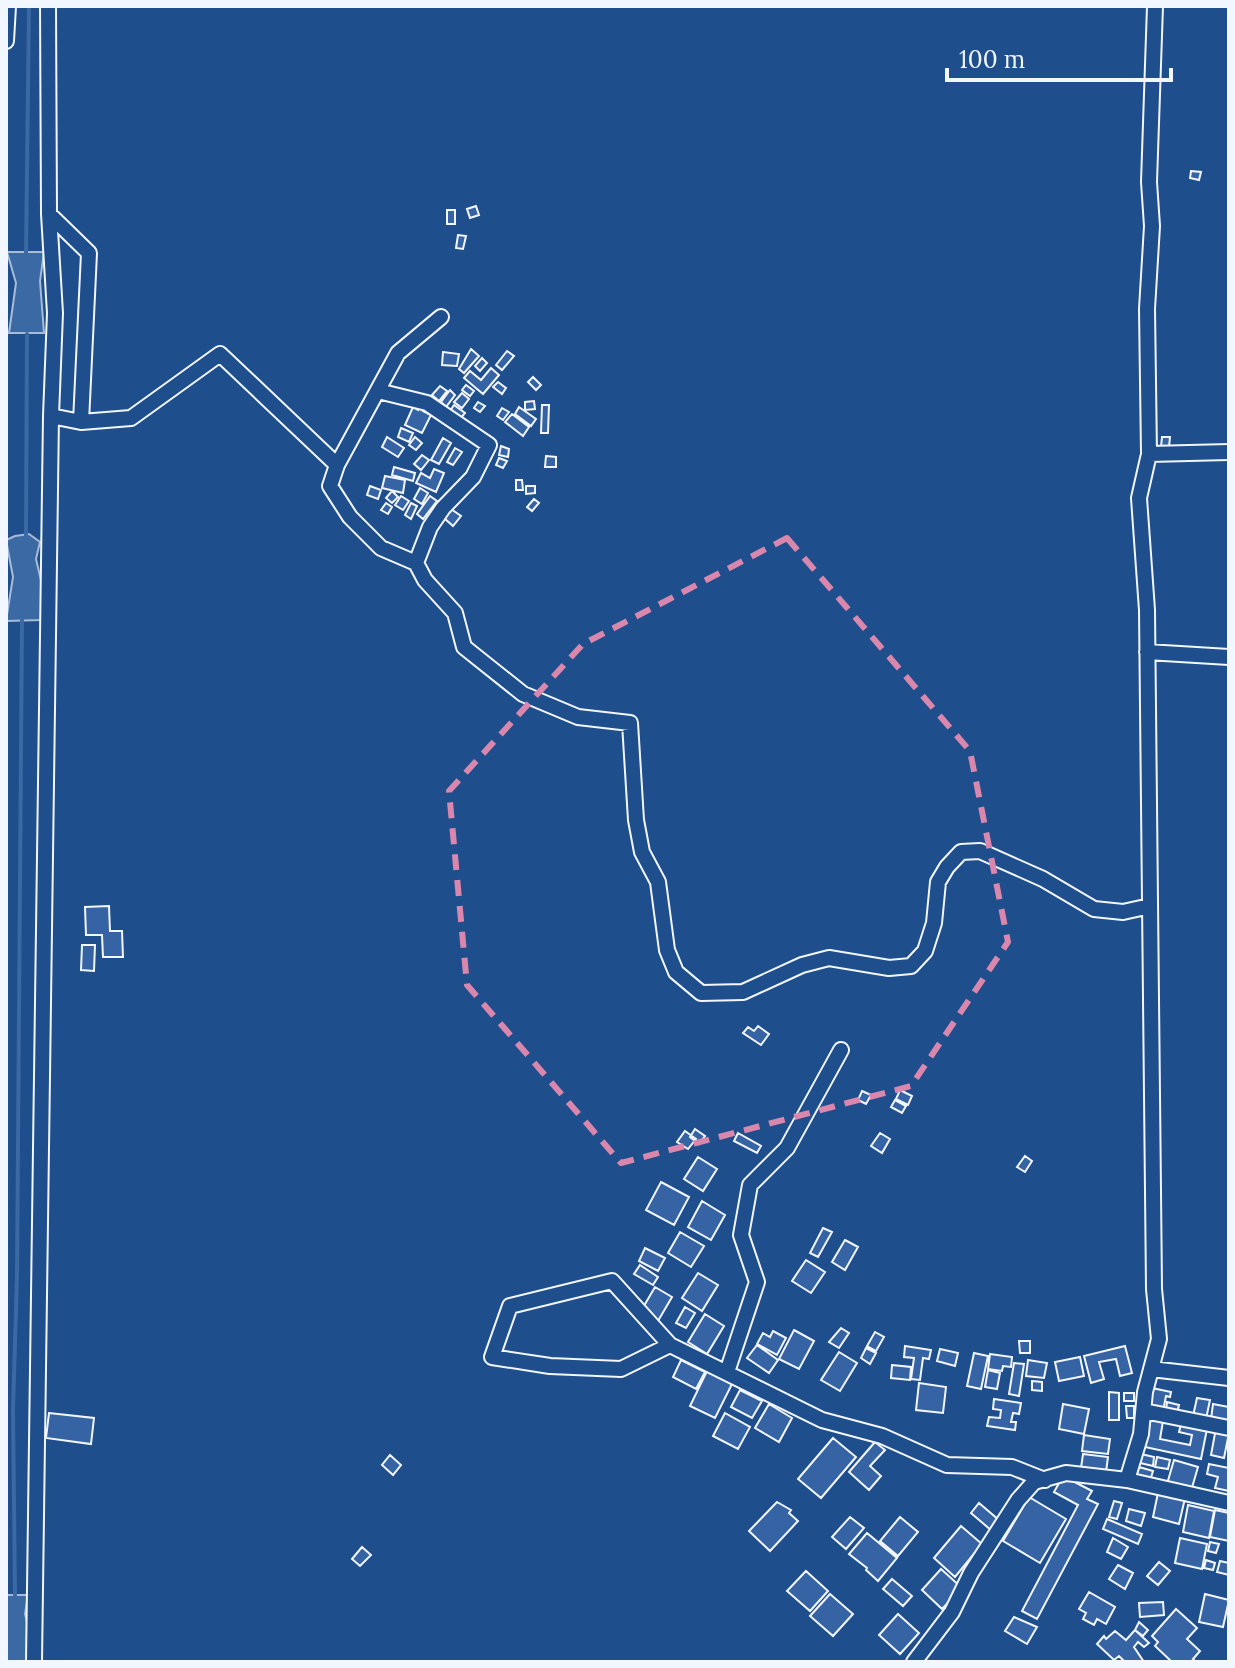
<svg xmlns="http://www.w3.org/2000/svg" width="1235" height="1668" font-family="Lora,serif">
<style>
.water{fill:#3b69a3;stroke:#a8bbd7;stroke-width:2}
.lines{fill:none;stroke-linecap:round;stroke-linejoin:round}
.stream{stroke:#3b69a3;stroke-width:4}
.building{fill:#3563a3;stroke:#f2f6ff;stroke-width:2}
.minor-casing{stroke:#f2f6ff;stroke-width:18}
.minor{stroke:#1f4e8c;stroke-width:14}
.marked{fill:none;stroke:#da87ad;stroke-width:6;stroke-dasharray:16 10;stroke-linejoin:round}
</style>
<rect width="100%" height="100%" fill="#1f4e8c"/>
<!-- water -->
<path class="water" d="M7,252h37l-4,29 4,52h-35l7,-50z
M29,534l11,8 -4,17 7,30 -2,31 -35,1 7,-44 -7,-37 9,-4z
M6,1595h22l-3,19 6,24 -5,24h-20z"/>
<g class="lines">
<!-- stream -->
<path class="stream" d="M26,254l3,-248
M26,535l1,-201
M15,1595l-2,-186 4,-133 5,-656"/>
</g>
<!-- building -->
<path class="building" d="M1191,171l10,1 -2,8 -9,-2z
M476,206l3,9 -9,3 -3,-9z
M447,210h8v14h-8z
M458,235l8,1 -3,13 -7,-1z
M471,349l8,7 -15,17 -5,-4z
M507,351l7,5 -12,14 -6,-5z
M443,352l16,2 -2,12 -15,-1z
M482,358l5,5 -7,8 -5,-5z
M491,368l8,7 -16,19 -19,-16 6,-7 11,9z
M533,377l8,8 -5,5 -8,-8z
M498,382l8,6 -4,6 -9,-7z
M466,385l8,6 -4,5 -8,-6z
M440,386l7,5 -8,10 -7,-6z
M450,390l5,5 -9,12 -5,-5z
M462,393l7,6 -7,9 -8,-6z
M534,401l1,8 -10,1v-8z
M478,402l7,4 -5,6 -6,-4z
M420,404l5,3 -2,4 8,4 -9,18 -17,-8 8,-18 5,3z
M454,405l11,8 -5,6 -10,-8z
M542,405h7l-1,28h-7z
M519,407l17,12 -5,7 -16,-12z
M502,408l7,4 -6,8 -6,-4z
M512,414l17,13 -6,9 -18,-14z
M401,428l12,5 -4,9 -11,-5z
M387,437l17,11 -6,9 -16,-10z
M415,437l7,6 -6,7 -7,-5z
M1162,437h8l-1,10h-8z
M443,438l8,5 -12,21 -8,-4z
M501,446l8,3 -1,8 -9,-2z
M455,448l7,4 -9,13 -6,-3z
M422,455l7,5 -8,10 -7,-6z
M546,456l10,1v10h-11z
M499,458l8,3 -4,7 -7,-3z
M394,467l21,6 -2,8 -21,-6z
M434,469l10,4 -8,19 -20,-9 5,-10 9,5z
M385,476l20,4 -2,13 -21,-5z
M516,480h6l1,10h-7z
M370,486l11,4 -3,9 -11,-4z
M526,486h9v7l-9,1z
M420,488l8,5 -6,11 -8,-5z
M392,491l6,6 -6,6 -6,-5z
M401,496l8,5 -6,9 -8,-5z
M430,496l7,5 -14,18 -6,-5z
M534,499l5,4 -7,8 -5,-4z
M386,503l6,4 -4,7 -7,-4z
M411,503l6,3 -6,13 -6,-4z
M451,509l10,7 -8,10 -9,-8z
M109,906l1,25h12l1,26h-20l-1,-22h-16l-1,-28z
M82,945h13l-1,26 -13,-1z
M758,1026l11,8 -8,11 -18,-12 5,-6 6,4z
M900,1090l12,6 -4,9 -12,-6z
M862,1091l9,4 -5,9 -8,-4z
M895,1100l11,6 -4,7 -11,-6z
M695,1129l10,7 -6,8 -9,-7z
M685,1131l11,8 -8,10 -11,-7z
M738,1133l23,13 -4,7 -23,-12z
M880,1133l10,6 -8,14 -11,-7z
M1025,1156l7,5 -7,11 -8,-5z
M698,1157l19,12 -14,22 -19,-12z
M661,1182l28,15 -15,28 -28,-15z
M702,1201l23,14 -14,25 -23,-13z
M823,1228l9,4 -14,25 -8,-4z
M680,1232l24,14 -13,21 -23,-14z
M845,1240l13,7 -13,23 -13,-8z
M645,1248l20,10 -7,13 -19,-10z
M806,1260l19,12 -14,21 -19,-12z
M640,1265l18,12 -5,8 -19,-11z
M698,1273l20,12 -16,26 -20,-13z
M655,1287l17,10 -14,24 -17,-10z
M685,1307l10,6 -9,15 -10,-5z
M705,1314l19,12 -17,28 -19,-12z
M841,1328l8,5 -10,15 -10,-6z
M794,1330l20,11 -15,28 -20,-10z
M773,1331l13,7 -9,17 -20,-11 6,-11 7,4z
M875,1332l9,5 -8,14 -9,-5z
M1019,1341h11v12h-10z
M757,1345l21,15 -9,13 -22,-15z
M905,1346l26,4 -2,9 -6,-1 -3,22 -9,-1 3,-21 -10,-1z
M1125,1346l7,27 -12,3 -4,-17 -17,3 5,17 -13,4 -7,-27z
M866,1348l10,5 -6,11 -9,-6z
M940,1349l18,4 -3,13 -18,-5z
M839,1352l18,11 -17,28 -19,-11z
M974,1353l14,3 -7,33 -14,-3z
M990,1354l22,3 -1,10 -8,-1 -1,5 -14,-2z
M1080,1357l4,19 -25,5 -4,-19z
M681,1360l24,12 -9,17 -23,-12z
M1028,1360l19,3 -3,15 -18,-2z
M1014,1363l10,1 -5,32 -10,-2z
M892,1365l19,2 -1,13 -19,-2z
M988,1370l12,3 -3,16 -12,-2z
M707,1371l25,13 -17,34 -25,-12z
M1032,1381l10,1v9l-10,-1z
M919,1383l27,4 -3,26 -27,-3z
M1152,1388l19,4 -1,5 -4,-1 -3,15 -15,-3z
M740,1390l22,11 -10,17 -21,-11z
M1109,1392l10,1v27h-10z
M1124,1393h10v8h-10z
M1197,1398l13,2 -4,19 -13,-3z
M994,1399l27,4 -2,11 -6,-1 -2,9h5l-1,8 -28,-4 2,-9 11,1 1,-8 -8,-1z
M1167,1402l12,3 -2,8 -11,-2z
M769,1404l23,14 -13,24 -24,-14z
M1063,1404l26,5 -5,25 -25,-5z
M1213,1404l16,3v15l-18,-3z
M1126,1406h8v12h-7z
M49,1413l45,5 -3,26 -45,-6z
M725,1413l25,14 -12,22 -25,-13z
M1151,1418l12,3 -3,18 30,6 2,-10 -13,-3 2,-8 26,5 -6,30 -56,-12z
M1216,1428l13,5 -5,25 -13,-3z
M1084,1435l26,4 -2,15 -26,-3z
M833,1438l23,19 -35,41 -23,-19z
M875,1442l10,8 -15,16 11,10 -12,14 -20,-18z
M1083,1454l25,3 -2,15 -25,-4z
M1141,1454l13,3 -1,9 -13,-3z
M390,1455l11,10 -8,10 -11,-10z
M1157,1457l13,3 -2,9 -13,-2z
M1174,1460l24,7 -7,24 -24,-7z
M1209,1464l20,4v23l-14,-3 3,-11 -11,-3z
M1139,1467l14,4 -3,10 -14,-3z
M1063,1476l29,15 -5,8 11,5 -61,115 -15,-8 56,-106 -24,-13z
M1159,1488l27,6 -7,30 -26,-7z
M1029,1497l37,22 -26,44 -37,-22z
M1114,1501l8,2 -5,16 -8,-2z
M777,1502l14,8 -2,3 9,8 -28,30 -21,-20z
M979,1503l21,18 -8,10 -21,-18z
M1188,1505l26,6 -5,27 -26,-6z
M1129,1509l16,4 -4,13 -15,-5z
M1215,1510l14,3v28l-19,-4z
M850,1517l14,11 -18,21 -14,-12z
M900,1517l18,15 -20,24 -18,-15z
M1107,1519l35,15 -4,10 -35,-15z
M961,1526l21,18 -27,33 -21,-19z
M867,1533l30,25 -19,23 -12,-11 1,-2 -18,-14z
M1113,1538l15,9 -7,12 -14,-7z
M1180,1538l27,6 -5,25 -27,-6z
M1210,1542l9,2 -3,9 -8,-2z
M362,1547l9,8 -11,11 -8,-7z
M1206,1560l9,3 -2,7 -9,-2z
M1220,1561l9,2v12l-12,-3z
M1159,1562l11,9 -12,14 -11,-9z
M1118,1565l15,8 -8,16 -16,-10z
M941,1569l21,19 -20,21 -20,-19z
M806,1571l22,20 -18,20 -23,-20z
M892,1579l20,17 -9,10 -20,-17z
M1089,1592l26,15 -9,17 -9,-5 -3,6 -11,-6 3,-6 -7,-4z
M830,1594l23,20 -20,22 -23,-20z
M1205,1594l24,6 -6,27 -24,-5z
M1163,1602l1,13 -24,2 -1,-14z
M1176,1609l21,19 -10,11 13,12 -7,8 3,3h-24l-17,-16 3,-4 -6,-6z
M898,1614l21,19 -19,21 -21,-19z
M1014,1617l23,10 -10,17 -22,-13z
M1139,1622l9,8 -5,6 -8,-6z
M1135,1630l14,13 -5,4 -6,-5 -4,5 10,15h-22l1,-2 -4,-4 -5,4 -17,-16 7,-8 2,3 9,-8 11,9z"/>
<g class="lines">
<defs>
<path id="minor" d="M6,41l2,-35
M49,214l40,39 -8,169
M378,391l49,12 62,42 -16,32 -30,31 -13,19 -14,36
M51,416l30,6 50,-4 89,-64 117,111 -7,21 20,31 31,31 35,15 9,17 30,33 9,34 59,47 55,23 52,6 6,97 6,32 16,30 9,68 9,22 25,21 42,-1 59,-27 27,-7 60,10 22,-2 14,-15 9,-28 4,-41 9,-15 14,-15 19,-1 63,28 51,30 29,3 27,-6
M1149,454l80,-2
M337,465l61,-112 43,-36
M1147,652l82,5
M670,1345l-49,24 -71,-3 -58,-9 18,-51 102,-25 58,64 152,75 60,16 65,29 65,2 33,13
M1151,1369l78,9
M727,1372l30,-90 -16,-47 9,-50 37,-37 54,-98
M1144,1411l85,17
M1127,1480l102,23
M34,1662l17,-1246 4,-103 -6,-99 -1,-208
M914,1662l38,-50 19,-39 47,-73 16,-18 32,-9 61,7 14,-46 4,-42 14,-53 -5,-50 -7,-679 -8,-112 10,-44 -2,-145 5,-83 -3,-44 6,-176"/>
</defs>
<!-- minor casing -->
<use href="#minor" class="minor-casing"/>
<!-- minor -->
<use href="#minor" class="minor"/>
</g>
<!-- marked area -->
<path class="marked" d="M787,538l183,213 38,191 -97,144 -290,77 -154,-178 -18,-194 134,-147z"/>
<!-- border -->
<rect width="1235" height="1668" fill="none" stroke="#f2f6ff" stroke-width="16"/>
<!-- scale -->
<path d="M947 68v12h224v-12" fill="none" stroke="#f2f6ff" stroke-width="4"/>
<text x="959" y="68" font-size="24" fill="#f2f6ff" stroke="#1f4e8c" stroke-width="6" paint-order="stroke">100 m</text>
</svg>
